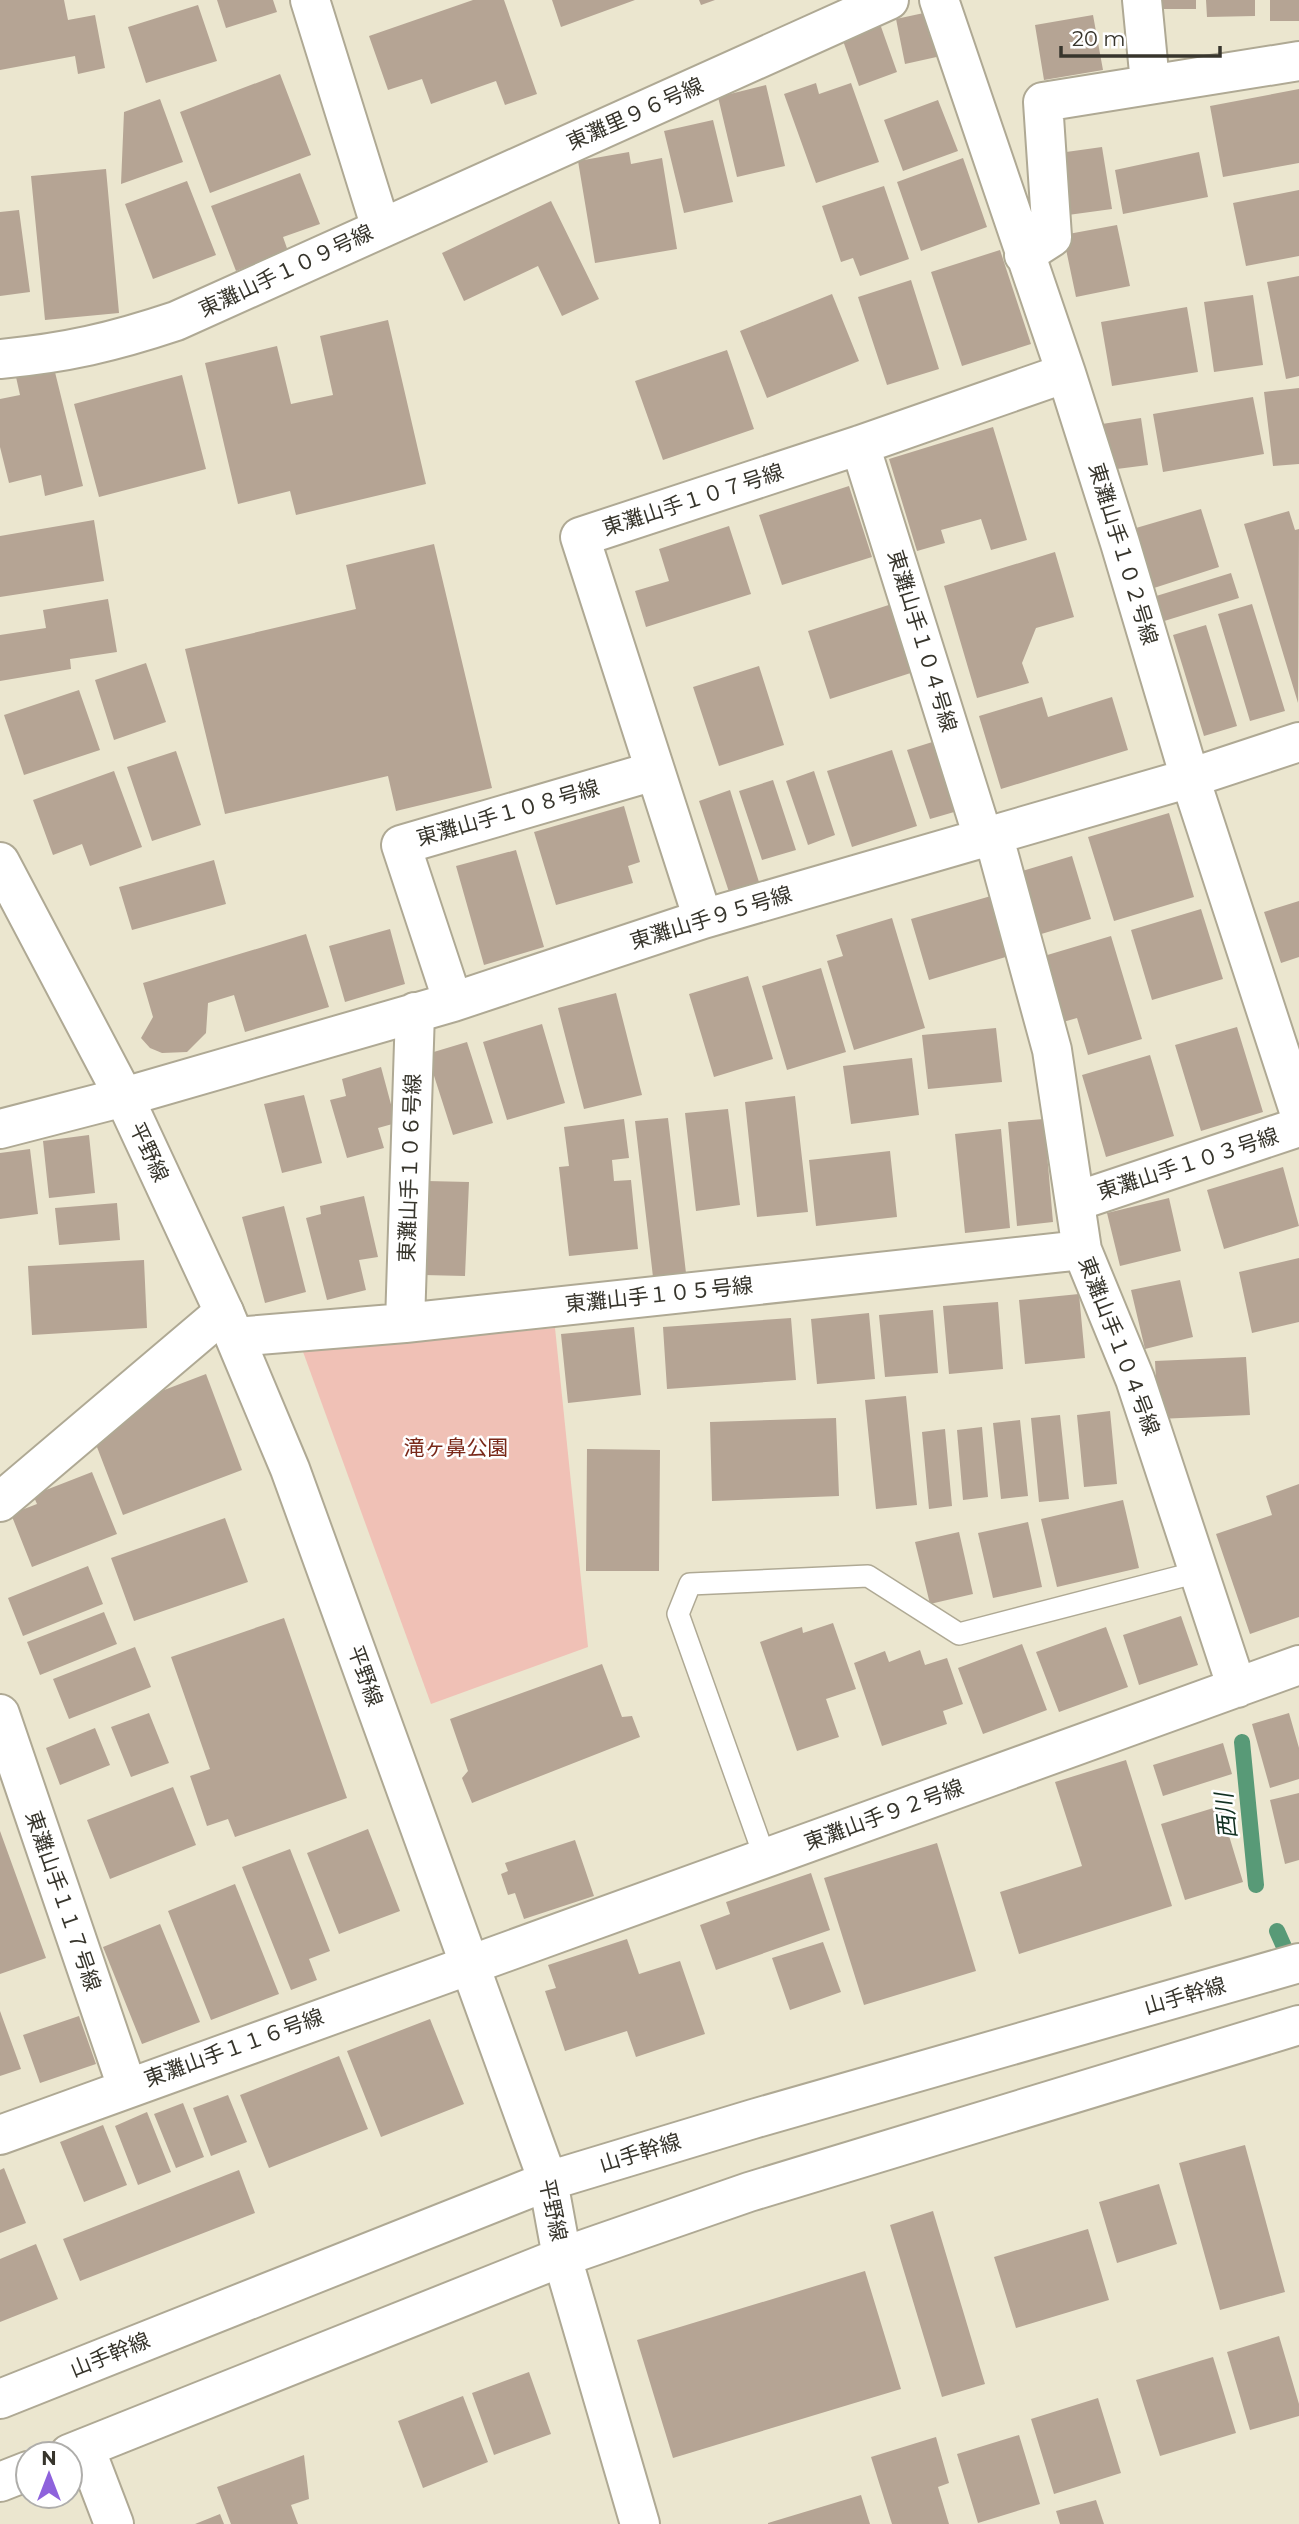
<svg xmlns="http://www.w3.org/2000/svg" width="1299" height="2524" font-family="Montserrat,'Noto Sans JP',sans-serif">
<style>
.green{fill:#f0c1b6}
.lines{fill:none;stroke-linecap:round;stroke-linejoin:round}
.stream{stroke:#589a77;stroke-width:16}
.building{fill:#b5a494}
.service-casing{stroke:#afa994;stroke-width:24}
.minor-casing{stroke:#afa994;stroke-width:42}
.tertiary-casing{stroke:#afa994;stroke-width:42}
.service{stroke:#fff;stroke-width:21}
.minor{stroke:#fff;stroke-width:38}
.tertiary{stroke:#fff;stroke-width:38}
.labels{text-anchor:middle;stroke-width:5;stroke-linejoin:round;paint-order:stroke}
.street-label{font-size:21px;fill:#37352c;stroke:#fff}
.park-label{font-size:21px;fill:#792819;stroke:#fff}
.water-label{font-size:23px;font-style:italic;fill:#113021;stroke:#fff}
</style>
<rect width="100%" height="100%" fill="#ebe6cf"/>
<!-- green -->
<path class="green" d="M555,1328l33,319 -157,57 -129,-355z"/>
<g class="lines">
<!-- stream -->
<path class="stream" d="M1242,1742l14,143
M1277,1931l16,36"/>
</g>
<!-- building -->
<path class="building" d="M0,0h64l4,20 27,-5 10,53 -27,6 -3,-18 -75,14z
M217,0h56l4,12 -51,16z
M473,0h31l33,94 -32,11 -9,-24 -65,23 -9,-25 -34,11 -19,-54z
M552,0h83l-74,27z
M699,0h16l-14,5z
M1154,0h42v9h-42z
M1206,0h49v16l-48,1z
M1270,0h29v21h-29z
M198,5l19,56 -71,22 -18,-56z
M933,11l8,45 -36,8 -9,-45z
M1093,15l10,55 -59,10 -9,-55z
M879,21l18,51 -38,14 -18,-51z
M280,74l31,81 -101,38 -30,-81z
M816,83l3,11 32,-11 28,79 -63,21 -32,-89z
M766,85l19,81 -48,11 -19,-80z
M1299,89v74l-76,14 -13,-71z
M160,99l23,63 -62,22 3,-72z
M938,100l20,51 -55,20 -19,-51z
M713,120l20,82 -49,11 -20,-82z
M1102,147l10,62 -44,6 -9,-62z
M629,152l2,12 31,-6 15,91 -82,14 -17,-102z
M1199,152l9,45 -85,17 -8,-44z
M963,158l24,69 -66,24 -24,-69z
M106,169l13,144 -74,7 -14,-144z
M300,173l20,51 -37,13 5,14 -52,20 -25,-65z
M187,181l29,74 -63,24 -28,-75z
M884,186l25,73 -49,17 -7,-18 -12,4 -19,-56z
M1299,190v66l-53,10 -13,-63z
M551,201l48,98 -37,17 -24,-50 -74,35 -22,-48z
M19,210l11,82 -30,4v-84z
M1117,225l13,61 -54,11 -13,-62z
M1000,250l31,94 -69,22 -31,-94z
M1299,276v100l-13,3 -19,-97z
M911,280l28,89 -52,16 -29,-88z
M832,294l27,67 -92,37 -27,-67z
M1253,295l10,70 -49,7 -10,-70z
M1187,307l11,65 -86,14 -11,-64z
M388,320l38,164 -130,31 -6,-24 -52,13 -33,-141 72,-17 14,58 42,-9 -13,-59z
M727,350l27,79 -91,31 -28,-79z
M54,368l29,118 -38,10 -4,-21 -32,8 -9,-36v-48l20,-4 -4,-18z
M182,375l24,94 -107,28 -25,-93z
M1299,388v76l-26,2 -9,-74z
M1253,397l11,57 -101,18 -10,-58z
M1141,418l7,47 -39,5 -7,-46z
M993,427l34,113 -36,10 -10,-31 -40,11 4,13 -28,8 -28,-92z
M849,486l23,71 -90,28 -23,-70z
M1201,509l18,58 -65,21 -18,-60z
M1289,511l6,19 4,-1 -1,174 -54,-179z
M94,520l10,61 -104,16v-61z
M729,526l22,68 -105,33 -11,-36 34,-10 -10,-32z
M434,544l58,244 -96,23 -8,-35 -163,38 -40,-165 171,-40 -10,-44z
M1055,552l19,65 -38,11 -14,35 7,20 -52,15 -33,-112z
M1231,573l8,25 -78,24 -8,-25z
M108,599l9,53 -47,7 1,10 -71,12v-46l46,-7 -3,-18z
M898,602l22,68 -90,29 -22,-68z
M1252,604l33,107 -35,10 -32,-107z
M1206,625l31,101 -33,10 -31,-101z
M146,663l20,59 -52,18 -19,-60z
M759,666l25,79 -65,21 -26,-79z
M79,690l21,60 -76,25 -20,-60z
M1042,697l6,20 64,-20 16,53 -127,39 -22,-73z
M945,738l23,70 -38,11 -23,-69z
M892,750l25,76 -65,21 -25,-76z
M176,751l25,74 -49,16 -25,-74z
M114,771l28,76 -52,19 -8,-22 -29,11 -20,-55z
M814,771l21,64 -27,10 -22,-64z
M773,780l23,70 -34,10 -23,-69z
M730,790l29,92 -30,10 -30,-91z
M624,806l16,56 -12,4 5,17 -77,22 -22,-73z
M1169,813l25,84 -80,24 -26,-84z
M516,850l28,97 -60,18 -28,-99z
M1072,856l19,63 -53,16 -19,-63z
M214,860l12,44 -94,26 -13,-43z
M991,896l18,60 -80,24 -18,-61z
M1299,901v56l-18,6 -17,-51z
M1201,909l22,70 -71,21 -21,-70z
M892,918l33,110 -71,22 -27,-89 16,-5 -7,-21z
M390,929l15,55 -60,18 -16,-56z
M306,934l23,73 -84,25 -11,-37 -26,8 -2,30 -19,19 -25,1 -12,-5 -9,-10 12,-21 -10,-34z
M1111,936l31,103 -54,16 -11,-37 -14,4 -19,-66z
M821,968l25,84 -59,18 -25,-84z
M748,976l25,83 -59,18 -25,-83z
M616,993l26,102 -58,14 -26,-101z
M542,1024l23,79 -58,17 -24,-78z
M1237,1027l26,85 -62,19 -26,-86z
M996,1028l6,54 -74,7 -6,-54z
M467,1042l26,81 -40,12 -26,-81z
M1150,1055l24,81 -68,21 -24,-82z
M912,1058l7,57 -68,9 -8,-58z
M381,1067l15,56 -18,5 6,20 -37,10 -17,-58 16,-4 -4,-17z
M304,1095l18,68 -40,10 -18,-69z
M795,1096l13,116 -51,5 -12,-115z
M728,1109l12,96 -44,6 -11,-98z
M668,1118l18,155 -33,4 -18,-156z
M624,1119l5,39 -17,2 2,21 17,-1 7,69 -69,7 -10,-89 10,-1 -5,-39z
M1044,1119l9,103 -36,4 -9,-104z
M1001,1129l9,99 -45,5 -10,-99z
M89,1135l6,58 -46,5 -6,-57z
M30,1149l8,65 -38,5v-66z
M890,1151l7,66 -81,9 -7,-66z
M1283,1167l16,59 -75,23 -17,-59z
M427,1181l42,1 -4,94 -41,-1z
M364,1196l14,61 -19,3 7,30 -39,10 -21,-82 15,-4 -1,-8z
M1169,1198l12,53 -61,15 -13,-53z
M117,1203l3,37 -61,5 -4,-37z
M284,1206l22,86 -41,11 -23,-86z
M1299,1258v64l-47,11 -13,-61z
M144,1260l3,68 -115,7 -4,-69z
M1180,1280l13,57 -48,12 -14,-59z
M1079,1294l6,64 -60,6 -6,-64z
M998,1302l5,67 -54,5 -6,-68z
M933,1310l5,63 -53,4 -6,-62z
M869,1313l6,66 -58,5 -6,-65z
M791,1318l5,62 -129,9 -4,-62z
M634,1327l7,68 -73,8 -7,-69z
M1246,1357l4,58 -92,4 -3,-58z
M206,1374l36,96 -119,45 -31,-81 25,-26z
M906,1396l11,109 -41,4 -11,-109z
M1110,1411l7,73 -33,3 -7,-72z
M1060,1415l9,84 -30,3 -8,-84z
M836,1418l3,78 -127,5 -2,-79z
M1020,1420l8,76 -27,3 -8,-76z
M982,1427l6,70 -25,3 -6,-70z
M945,1429l7,77 -23,3 -7,-77z
M587,1449l73,1 -1,121h-73z
M92,1472l25,62 -85,33 -21,-53 26,-10 -4,-9z
M1299,1484v133l-49,17 -34,-100 56,-19 -6,-19z
M1123,1500l16,68 -82,19 -16,-68z
M225,1518l23,64 -114,39 -23,-63z
M1028,1522l14,65 -49,11 -15,-65z
M959,1532l14,62 -43,10 -15,-62z
M88,1566l15,38 -80,32 -15,-38z
M104,1612l13,32 -77,31 -13,-33z
M1181,1616l17,49 -59,20 -16,-50z
M284,1618l63,180 -112,39 -7,-18 -21,7 -17,-50 20,-7 -39,-112z
M833,1623l23,66 -30,10 13,38 -42,14 -37,-109 42,-15 1,6z
M1106,1627l22,60 -69,25 -23,-60z
M1022,1644l25,66 -64,24 -25,-66z
M135,1647l16,40 -82,32 -16,-40z
M920,1650l5,15 22,-7 16,46 -20,7 4,13 -65,22 -28,-83 31,-12 4,11z
M602,1664l20,53 10,-1 8,21 -168,66 -10,-25 6,-7 -18,-52z
M149,1713l20,50 -38,14 -20,-50z
M1289,1713l10,35v31l-29,9 -18,-64z
M95,1728l15,37 -50,20 -14,-37z
M1223,1743l9,31 -69,22 -10,-31z
M1126,1760l46,146 -153,48 -19,-62 82,-26 -27,-84z
M173,1787l23,58 -86,34 -23,-59z
M1299,1793v67l-14,4 -15,-64z
M1220,1806l23,76 -58,18 -24,-76z
M368,1829l32,82 -61,23 -32,-81z
M0,1831l46,127 -46,16z
M575,1840l19,56 -70,23 -9,-26 -7,2 -7,-21 7,-3 -3,-8z
M937,1843l39,128 -112,34 -40,-127z
M290,1849l40,102 -21,8 8,21 -26,10 -49,-123z
M811,1873l19,57 -114,40 -16,-45 30,-11 -4,-12z
M235,1884l44,110 -68,26 -43,-109z
M160,1924l40,98 -58,22 -39,-97z
M627,1939l12,35 41,-13 25,73 -69,23 -9,-26 -62,20 -20,-60 11,-3 -8,-23z
M823,1942l18,50 -51,18 -18,-52z
M0,2011l21,58 -21,7z
M79,2016l17,48 -56,19 -17,-48z
M430,2019l34,85 -83,33 -34,-86z
M339,2056l29,73 -99,39 -29,-73z
M228,2095l19,47 -36,14 -18,-48z
M183,2103l21,54 -28,11 -22,-54z
M147,2112l24,60 -33,13 -23,-59z
M103,2125l24,60 -43,17 -24,-60z
M1245,2145l40,147 -65,18 -41,-147z
M4,2168l22,55 -26,10v-63z
M239,2170l16,43 -175,68 -17,-42z
M1159,2184l18,60 -60,19 -18,-61z
M933,2211l52,173 -43,13 -52,-172z
M1088,2229l21,71 -93,28 -22,-71z
M36,2244l22,55 -58,23v-63z
M865,2271l36,118 -228,69 -36,-118z
M1279,2336l20,68v12l-49,14 -23,-78z
M1213,2357l23,76 -76,23 -24,-76z
M529,2372l22,62 -57,21 -22,-62z
M463,2396l25,66 -65,26 -25,-67z
M1098,2398l23,75 -67,21 -23,-75z
M1019,2435l21,69 -62,19 -21,-69z
M936,2437l13,46 -11,4 11,37h-57l-21,-67z
M304,2455l5,44 -18,6 7,19h-67l-14,-37z
M861,2495l9,29h-102v-1z
M1096,2500l8,24h-44l-4,-13z
M220,2514l4,10h-29z"/>
<g class="lines">
<defs>
<path id="service" d="M765,1858l-87,-244 12,-30 178,-8 91,58 239,-62"/>
<path id="minor" d="M310,0l71,228
M939,0l127,373 54,170 70,235 109,333
M1142,0l8,83
M1024,255l28,-18 -9,-135 256,-41
M0,359c66,-6 113,-17 176,-38l713,-321
M860,445l123,392
M993,834l59,216 30,200 53,129 102,309
M703,919l-123,-382 280,-92 206,-72
M453,1002l-52,-157 253,-74
M0,1129l124,-32 329,-95 250,-83 487,-141 109,-36
M1077,1201l222,-74
M405,1323l10,-311
M235,1337l170,-14 677,-73
M0,1502l224,-190
M0,1714l127,373
M0,2135l1299,-470
M85,2448l29,76"/>
<path id="tertiary" d="M0,862l124,235 100,215 66,157 258,712 14,76 78,267
M0,2399l548,-218 205,-62 546,-156
M69,2454l493,-197 187,-65 550,-167
M0,2482l28,-11"/>
</defs>
<!-- service casing -->
<use href="#service" class="service-casing"/>
<!-- minor casing -->
<use href="#minor" class="minor-casing"/>
<!-- tertiary casing -->
<use href="#tertiary" class="tertiary-casing"/>
<!-- service -->
<use href="#service" class="service"/>
<!-- minor -->
<use href="#minor" class="minor"/>
<!-- tertiary -->
<use href="#tertiary" class="tertiary"/>
</g>
<g class="labels">
<!-- street labels -->
<g class="street-label">
<text transform="translate(635 114) rotate(-24)" y="7">東灘里９６号線</text>
<text transform="translate(286 271) rotate(-25)" y="7">東灘山手１０９号線</text>
<text transform="translate(693 500) rotate(-18)" y="7">東灘山手１０７号線</text>
<text transform="translate(1123 554) rotate(73)" y="7">東灘山手１０２号線</text>
<text transform="translate(922 641) rotate(73)" y="7">東灘山手１０４号線</text>
<text transform="translate(508 813) rotate(-16)" y="7">東灘山手１０８号線</text>
<text transform="translate(711 918) rotate(-17)" y="7">東灘山手９５号線</text>
<text transform="translate(149 1152) rotate(65)" y="7">平野線</text>
<text transform="translate(1188 1164) rotate(-18)" y="7">東灘山手１０３号線</text>
<text transform="translate(410 1168) rotate(-88)" y="7">東灘山手１０６号線</text>
<text transform="translate(659 1295) rotate(-6)" y="7">東灘山手１０５号線</text>
<text transform="translate(1119 1346) rotate(69)" y="7">東灘山手１０４号線</text>
<text transform="translate(365 1676) rotate(70)" y="7">平野線</text>
<text transform="translate(884 1815) rotate(-20)" y="7">東灘山手９２号線</text>
<text transform="translate(63 1901) rotate(71)" y="7">東灘山手１１７号線</text>
<text transform="translate(1185 1996) rotate(-16)" y="7">山手幹線</text>
<text transform="translate(234 2048) rotate(-20)" y="7">東灘山手１１６号線</text>
<text transform="translate(640 2153) rotate(-17)" y="7">山手幹線</text>
<text transform="translate(553 2210) rotate(78)" y="7">平野線</text>
<text transform="translate(110 2355) rotate(-22)" y="7">山手幹線</text>
</g>
<!-- park labels -->
<g class="park-label">
<text x="456" y="1455">滝ヶ鼻公園</text>
</g>
<!-- water labels -->
<g class="water-label">
<text transform="translate(1226 1816) rotate(-96)" y="8">西川</text>
</g>
</g>
<!-- north arrow -->
<g transform="translate(49 2475)"><circle r="33" fill="#ffffff" stroke="#afaeab" stroke-width="2"/>
<path d="M0-5L12 26L0 18L-12 26Z" fill="#8e62dc"/>
<text y="-10" font-size="19" font-weight="bold" text-anchor="middle" fill="#37352c">N</text>
</g>
<!-- scale -->
<path d="M1061 46v10h159v-10" fill="none" stroke="#37352c" stroke-width="3.5"/>
<text x="1072" y="46" font-size="21" fill="#37352c" stroke="#ffffff" stroke-width="5" paint-order="stroke">20 m</text>
</svg>
